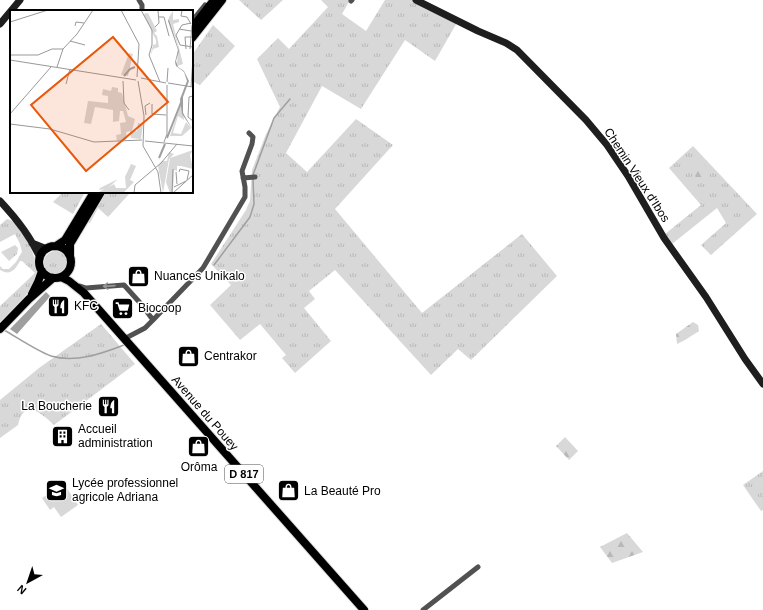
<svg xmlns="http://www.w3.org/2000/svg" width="763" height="610" font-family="Helvetica,sans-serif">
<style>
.grass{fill:url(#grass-tufts)}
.forest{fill:url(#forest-firs)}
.garden{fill:#d8d8d8}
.water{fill:#9f9f9f}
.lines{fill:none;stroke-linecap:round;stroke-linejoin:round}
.stream{stroke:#9f9f9f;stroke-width:1.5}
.primary-casing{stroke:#dbdbdb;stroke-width:10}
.street{stroke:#515151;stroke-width:5}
.secondary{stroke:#1e1e1e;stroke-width:7}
.primary{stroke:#000;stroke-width:8}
.oneway{stroke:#979797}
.labels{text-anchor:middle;stroke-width:3;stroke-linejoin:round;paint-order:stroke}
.shield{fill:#fff;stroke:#4c4c4c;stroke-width:1}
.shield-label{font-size:11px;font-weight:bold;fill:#000}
.street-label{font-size:12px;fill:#000;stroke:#fff}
.poi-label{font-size:12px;fill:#000;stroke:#fff;text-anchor:start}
.inset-river{fill:none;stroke:#9f9f9f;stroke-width:2}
.inset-road{fill:none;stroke:#999;stroke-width:1}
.view{fill:#e8590c;fill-opacity:0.15;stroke:#e8590c;stroke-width:2}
.inset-edge{fill:none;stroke:#000;stroke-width:2}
</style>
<defs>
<pattern id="grass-tufts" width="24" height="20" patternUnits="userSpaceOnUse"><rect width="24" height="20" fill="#d8d8d8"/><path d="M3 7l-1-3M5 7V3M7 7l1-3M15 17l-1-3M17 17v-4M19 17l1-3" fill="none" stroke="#b8b8b8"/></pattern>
<pattern id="forest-firs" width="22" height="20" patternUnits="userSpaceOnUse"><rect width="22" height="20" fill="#d8d8d8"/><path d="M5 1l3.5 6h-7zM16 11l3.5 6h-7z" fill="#b8b8b8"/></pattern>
</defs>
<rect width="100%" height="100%" fill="#fff"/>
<!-- grass -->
<path class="grass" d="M239,0h44l-22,20z
M321,0h29l-8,14 24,17 19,-31h36l38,19 -24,42 -30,-21 -44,69 -39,-23 -36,67 21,19 49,-53 37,26 -58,64 87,104 100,-79 35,42 -86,84 -13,-11 -27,26 -96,-105 -26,21 6,8 -11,9 27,33 -36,32 -13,-15 4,-3 -26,-31 -20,16 -30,-35 21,-20 -20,-21 35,-54 4,-9 2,-31 14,-36 14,-27 -23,-48 21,-21 11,11 39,-42z
M213,25l22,21 -35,39 -8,-4v-26z
M693,146l64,68 -46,41 -10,-10 25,-22 -9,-15 -45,36 -7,-10 36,-29 -32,-37z
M63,192h22l-12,22 -20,-12z
M104,192h27l-23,25 -10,-9 -8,15 -3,-1z
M7,219c9,2 15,12 19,20 6,10 11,23 11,35 0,14 -27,37 -37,48v-16l35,-33 -13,-12h-2c-5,9 -10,15 -20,9v-4l3,3h6l7,-7 6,-10 -2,-8 -5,-10 -15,8v-17z
M15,245l3,3 -1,6 -8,7 -8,-9z
M44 263a12 12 0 1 1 24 0a12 12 0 1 1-24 0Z
M101,324l34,40 -81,61c-13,-12 -30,-27 -36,0l-18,13v-38l39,-32z
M763,471v39l-2,1 -18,-26z"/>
<!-- forest -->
<path class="forest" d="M698,158l13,14 -13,8 -3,-4 -3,-8z
M693,322l5,3 1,6 -14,9 -8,4 -1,-10z
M565,437l13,14 -9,9 -13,-14z
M627,533l16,19 -31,11 -12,-16z"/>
<!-- garden -->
<path class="garden" d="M64,484l14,21 -17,12 -7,-10 -4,3 -8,-12z"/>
<!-- water -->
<path class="water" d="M46,292l4,4 -3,4 -30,34 -7,-5z"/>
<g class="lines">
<!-- stream -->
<path class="stream" d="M253,175l21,-57 16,-19
M214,265l36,-48 4,-13 -1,-25
M4,330c14,8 33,21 47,26 24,7 50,-2 73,-11"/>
<defs>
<path id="primary" d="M192,28l22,-28
M192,38l30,-38
M56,246l9,-6 29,-48
M39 262a16 16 0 1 1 32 0a16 16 0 1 1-32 0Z
M70,255v-11l31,-52
M61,277l8,4 15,12 280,317
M32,294l6,-12 4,-11
M0,329l29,-30 24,-21"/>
</defs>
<!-- primary casing -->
<use href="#primary" class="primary-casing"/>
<!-- street -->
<path class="street" d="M139,0l3,5v6
M351,1l1,-1
M192,21l13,-16
M243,178l12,-1
M80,286l6,2 38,-3 18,20 11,15 -8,8 -21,11
M153,320l50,-52 42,-71v-10l-3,-16 10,-27 1,-7 -4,-4
M423,610l55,-43"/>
<!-- secondary -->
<path class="secondary" d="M416,0l62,31 28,12 11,7 69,70 21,25 21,31 36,62 42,59 39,62 18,25
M0,24l20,-24
M0,201c16,17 31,36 40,57
M32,243l15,6"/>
<!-- primary -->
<use href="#primary" class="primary"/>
</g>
<!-- one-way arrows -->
<defs><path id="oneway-shaft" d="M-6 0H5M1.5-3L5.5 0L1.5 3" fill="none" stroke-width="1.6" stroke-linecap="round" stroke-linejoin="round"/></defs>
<use class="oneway" href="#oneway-shaft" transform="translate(109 286) rotate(176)"/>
<!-- icons -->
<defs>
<symbol id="shop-square" viewBox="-11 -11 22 22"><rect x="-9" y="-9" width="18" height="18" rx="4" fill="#000" stroke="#fff"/><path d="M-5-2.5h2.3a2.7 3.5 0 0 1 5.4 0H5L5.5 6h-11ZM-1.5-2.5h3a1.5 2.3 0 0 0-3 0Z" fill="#fff"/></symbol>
<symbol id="restaurant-square" viewBox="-11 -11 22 22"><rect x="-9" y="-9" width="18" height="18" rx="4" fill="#000" stroke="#fff"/><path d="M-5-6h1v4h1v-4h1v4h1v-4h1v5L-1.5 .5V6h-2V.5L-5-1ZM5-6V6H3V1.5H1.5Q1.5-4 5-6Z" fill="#fff"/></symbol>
<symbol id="supermarket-square" viewBox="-11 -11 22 22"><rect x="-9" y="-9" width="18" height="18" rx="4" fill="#000" stroke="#fff"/><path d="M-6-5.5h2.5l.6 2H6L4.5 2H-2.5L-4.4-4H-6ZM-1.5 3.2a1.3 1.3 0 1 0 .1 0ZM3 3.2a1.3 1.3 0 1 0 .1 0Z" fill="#fff"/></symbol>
<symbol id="building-square" viewBox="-11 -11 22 22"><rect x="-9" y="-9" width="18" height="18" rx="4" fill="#000" stroke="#fff"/><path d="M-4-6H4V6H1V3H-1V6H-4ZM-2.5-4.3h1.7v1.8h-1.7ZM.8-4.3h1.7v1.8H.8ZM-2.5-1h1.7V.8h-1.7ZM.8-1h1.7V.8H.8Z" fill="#fff"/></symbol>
<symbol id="school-square" viewBox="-11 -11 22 22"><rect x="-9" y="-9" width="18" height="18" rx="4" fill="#000" stroke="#fff"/><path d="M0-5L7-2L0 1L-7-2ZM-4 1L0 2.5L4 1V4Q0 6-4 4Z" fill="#fff"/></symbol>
</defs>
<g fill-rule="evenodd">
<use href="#shop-square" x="126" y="264" width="25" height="25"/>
<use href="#restaurant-square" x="46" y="294" width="25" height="25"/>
<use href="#supermarket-square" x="110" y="296" width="25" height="25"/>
<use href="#shop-square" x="176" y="344" width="25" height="25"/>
<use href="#restaurant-square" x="96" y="394" width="25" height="25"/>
<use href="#building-square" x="50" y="424" width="25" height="25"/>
<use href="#shop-square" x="186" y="434" width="25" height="25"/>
<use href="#school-square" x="44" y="478" width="25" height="25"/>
<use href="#shop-square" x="276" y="478" width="25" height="25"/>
</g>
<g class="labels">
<!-- shield labels -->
<rect class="shield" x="225" y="465" width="38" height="18" rx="3"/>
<g class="shield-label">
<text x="244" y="478">D 817</text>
</g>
<!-- street labels -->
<g class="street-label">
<text transform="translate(637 175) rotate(57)" y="4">Chemin Vieux d'Ibos</text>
<text transform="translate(205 413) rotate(49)" y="4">Avenue du Pouey</text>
</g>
<!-- poi labels -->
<g class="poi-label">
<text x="154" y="280">Nuances Unikalo</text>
<text x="74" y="310">KFC</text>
<text x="138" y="312">Biocoop</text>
<text x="204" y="360">Centrakor</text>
<text x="92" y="410" text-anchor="end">La Boucherie</text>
<text x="78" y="433">Accueil<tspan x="78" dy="14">administration</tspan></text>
<text x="199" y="471" text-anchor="middle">Orôma</text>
<text x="72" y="487">Lycée professionnel<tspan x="72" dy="14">agricole Adriana</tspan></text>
<text x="304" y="495">La Beauté Pro</text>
</g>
</g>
<!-- overview -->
<g transform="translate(10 10)">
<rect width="183" height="183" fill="#fff"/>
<path d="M163,1v9l6,-1v3l-6,2 10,40 -6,2 1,-20 -9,-28zM138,3l9,18 -3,2 3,3 2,11 -6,2 -3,8 3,-12 3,-1v-4l-13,-26zM119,43l4,1 -5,22 -7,-1zM102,77l6,1v4l4,1 6,23 7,3 -3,12h5l1,-8 5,1 -2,15 -10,-1 -1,-7 -4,1 1,7 -10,2 -1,-6 5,-1 -1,-11 6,-1 -3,-11h-3l-1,10 -6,1v-12l-18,-3 -4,17 -7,-1 4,-22 20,2v-7l-6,-1 1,-6 8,2zM172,91l2,19 -6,-4 -5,17 8,1 5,-12 5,6 -9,8h-12zM183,140l-3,5 3,14 -12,-3h-4v5l-3,-1 -1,23h-3l-4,-11 4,-24zM159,142l5,2 -5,5 -6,34 -5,-27 4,-5h5zM121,154l5,2 -6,14 4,2 -11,11 -24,-1 5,-3 -5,1 1,-2 18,-9 -9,8 5,-3 2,4h10l-1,-11z" fill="#d8d8d8"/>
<path d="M162,0l-3,9 10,32 -3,10 2,6 6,4 5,10 -6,16v16l10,17 -11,-16 -2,-15 7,-18 -3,-9 -8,-6 -1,-4 3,-12 -10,-29z" fill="#9f9f9f"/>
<path class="inset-river" d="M114,66l6,-7 5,-2M157,128l15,-38M149,148l6,-14"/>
<path class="inset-road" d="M111,0l18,34 -2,33M131,0l11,20v15l-3,10 11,27M172,0l-1,6 6,1 4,7M149,7h5l5,19M0,12l38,-12M181,13l-9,2 -6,10 4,10 13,2M65,16l1,-4 8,1M145,17l4,-4 -1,-13M169,19l12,2M60,31l15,4M176,39l-1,-12h8M180,39l2,-24M0,45h28l14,-6h11M0,50l126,20M47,57l6,-18 14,-15 16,-24M131,68l25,5M113,71l1,22 5,7M128,71l6,35 -1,30 15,26 3,21M157,72l1,-14M158,73l25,4M56,74l4,-15M181,77l2,-29M183,86l-4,1 -1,20 5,4M142,94v10l14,1M0,104l41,-47M136,105l-1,-9 5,-3M0,114l40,5 44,13 48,-2M135,131l48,5M154,132l3,-8v-49M166,162l1,12M169,162l1,-3 9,2 -2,9M164,177l12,-6M124,183l1,-8 26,-22 16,-19M162,183l1,-24M163,183l20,-18"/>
<path class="view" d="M103,27l55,65 -82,69 -55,-66z"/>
<rect width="183" height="183" class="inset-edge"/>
</g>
<!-- north arrow -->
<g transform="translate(28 582) rotate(220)" stroke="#ffffff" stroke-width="3" paint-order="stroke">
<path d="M0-3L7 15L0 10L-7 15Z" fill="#000000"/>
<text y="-6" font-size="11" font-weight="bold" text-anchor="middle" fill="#000000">N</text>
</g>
</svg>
